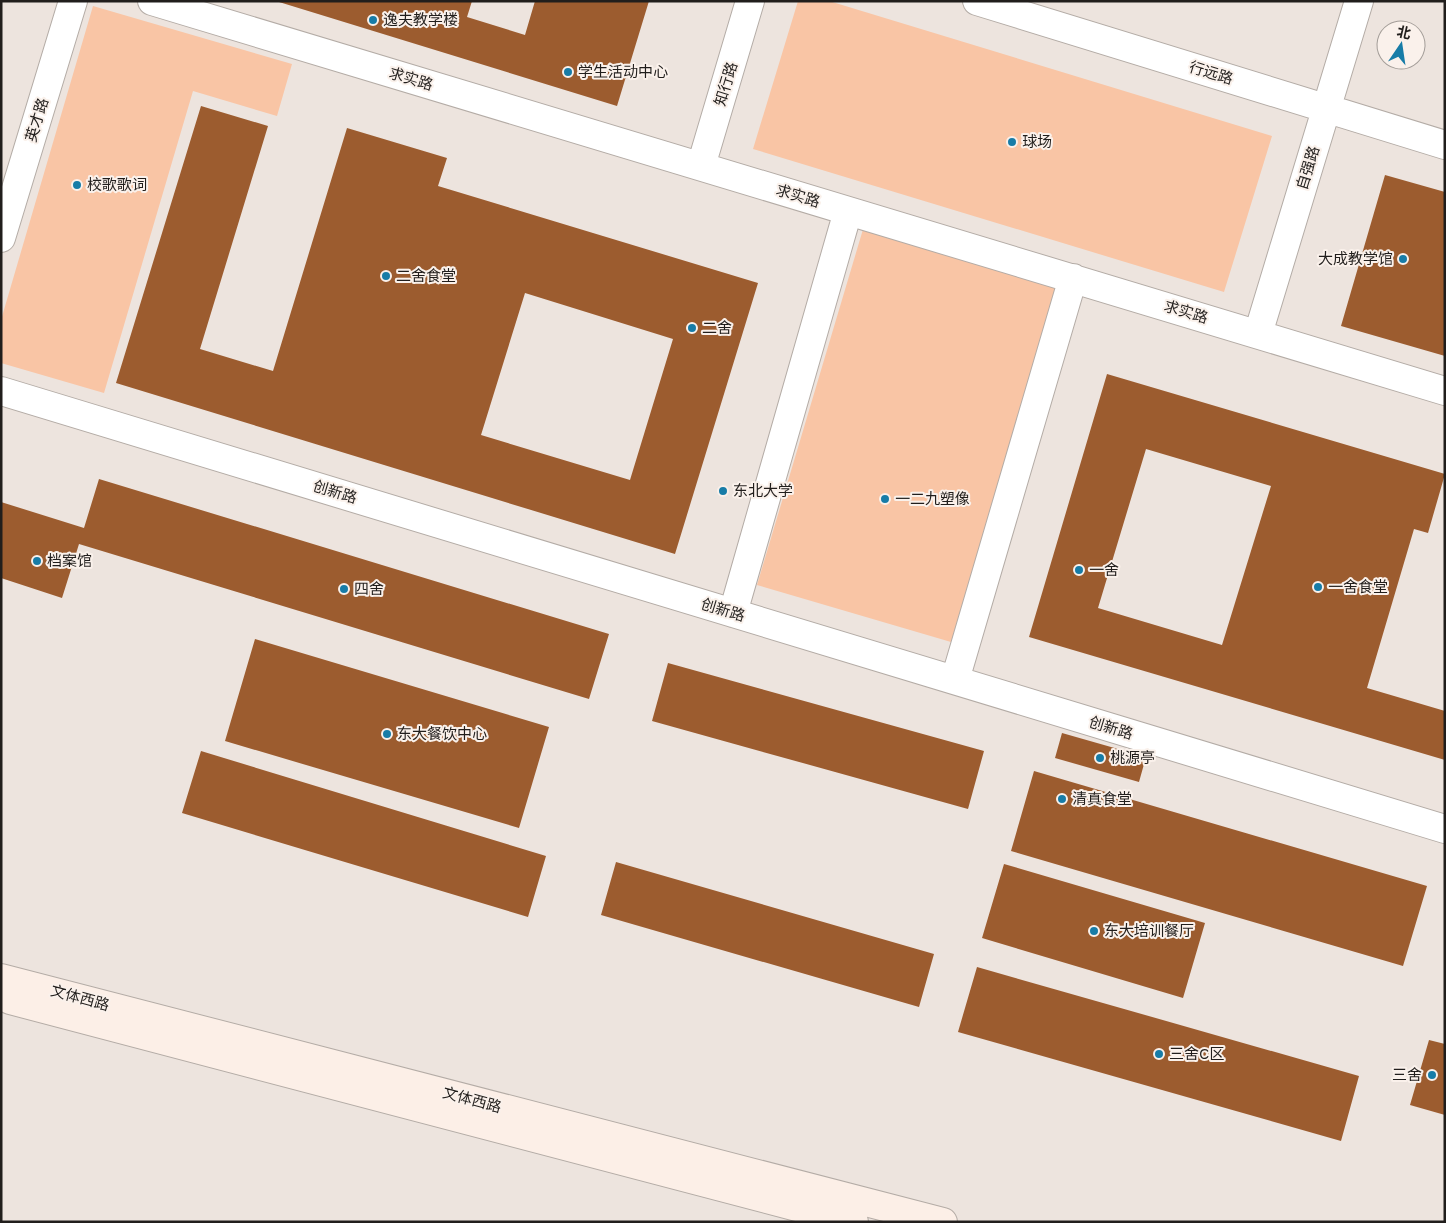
<svg xmlns="http://www.w3.org/2000/svg" width="1446" height="1223" font-family="'Work Sans','Noto Sans SC',sans-serif">
<style>
.green{fill:#f9c5a5}
.building{fill:#9c5c2f;fill-rule:evenodd}
.lines{fill:none;stroke-linecap:round;stroke-linejoin:round}
.street-casing{stroke:#b4aca6;stroke-width:30}
.secondary-casing{stroke:#b4aca6;stroke-width:30}
.street{stroke:#fff;stroke-width:28}
.secondary{stroke:#fcefe7;stroke-width:28}
.poi-dot{fill:#177ca7;stroke:#faf1eb;stroke-width:2}
.labels{text-anchor:middle;stroke-width:4;stroke-linejoin:round;paint-order:stroke}
.poi-label{font-size:15px;fill:#211e1c;stroke:#faf1eb;text-anchor:start}
.street-label{font-size:15px;fill:#211e1c;stroke:#faf1eb}
</style>
<rect width="100%" height="100%" fill="#ede4de"/>
<!-- green -->
<path class="green" d="M798,1h31l443,135 -48,156 -471,-143z
M93,6l199,58 -15,52 -84,-25 -89,302 -103,-30v-43z
M864,226l194,57 -107,359 -194,-57z"/>
<!-- building -->
<path class="building" d="M472,1l-5,16 58,18 10,-34h114l-32,105 -338,-104z
M201,106l67,20 -68,223 73,22 74,-243 100,30 -9,28 320,97 -83,271 -559,-171zM525,293l148,46 -43,141 -149,-45z
M1385,175l60,17v164l-104,-30z
M1107,374l338,100 -17,59 -14,-4 -47,159 78,23v49l-416,-123zM1146,449l125,37 -49,159 -124,-37z
M99,479l510,155 -20,65 -510,-155 -17,54 -61,-20v-76l83,26z
M255,639l294,88 -30,101 -294,-87z
M668,663l316,88 -16,58 -316,-88z
M1062,733l84,24 -7,25 -84,-24z
M201,751l345,105 -18,61 -346,-104z
M1034,771l393,115 -24,80 -392,-115z
M616,862l318,92 -15,53 -318,-92z
M1004,864l201,59 -22,75 -201,-60z
M977,967l382,109 -18,65 -383,-109z
M1429,1040l16,4v71l-35,-10z"/>
<g class="lines">
<defs>
<path id="street" d="M152,1l1293,390
M977,1l468,144
M701,166l49,-165
M1,238l72,-237
M1258,334l101,-333
M1,391l1444,438
M733,613l115,-402
M955,680l118,-402"/>
<path id="secondary" d="M1,978l942,244
M10,1000l844,222"/>
</defs>
<!-- street casing -->
<use href="#street" class="street-casing"/>
<!-- secondary casing -->
<use href="#secondary" class="secondary-casing"/>
<!-- street -->
<use href="#street" class="street"/>
<!-- secondary -->
<use href="#secondary" class="secondary"/>
</g>
<!-- markers -->
<g class="poi-dot">
<circle cx="373" cy="20" r="5"/>
<circle cx="568" cy="72" r="5"/>
<circle cx="1012" cy="142" r="5"/>
<circle cx="77" cy="185" r="5"/>
<circle cx="1403" cy="259" r="5"/>
<circle cx="386" cy="276" r="5"/>
<circle cx="692" cy="328" r="5"/>
<circle cx="723" cy="491" r="5"/>
<circle cx="885" cy="499" r="5"/>
<circle cx="37" cy="561" r="5"/>
<circle cx="1079" cy="570" r="5"/>
<circle cx="1318" cy="587" r="5"/>
<circle cx="344" cy="589" r="5"/>
<circle cx="387" cy="734" r="5"/>
<circle cx="1100" cy="758" r="5"/>
<circle cx="1062" cy="799" r="5"/>
<circle cx="1094" cy="931" r="5"/>
<circle cx="1159" cy="1054" r="5"/>
<circle cx="1432" cy="1075" r="5"/>
</g>
<g class="labels">
<!-- poi labels -->
<g class="poi-label">
<text x="383" y="25">逸夫教学楼</text>
<text x="578" y="77">学生活动中心</text>
<text x="1022" y="147">球场</text>
<text x="87" y="190">校歌歌词</text>
<text x="1393" y="264" text-anchor="end">大成教学馆</text>
<text x="396" y="281">二舍食堂</text>
<text x="702" y="333">二舍</text>
<text x="733" y="496">东北大学</text>
<text x="895" y="504">一二九塑像</text>
<text x="47" y="566">档案馆</text>
<text x="1089" y="575">一舍</text>
<text x="1328" y="592">一舍食堂</text>
<text x="354" y="594">四舍</text>
<text x="397" y="739">东大餐饮中心</text>
<text x="1110" y="763">桃源亭</text>
<text x="1072" y="804">清真食堂</text>
<text x="1104" y="936">东大培训餐厅</text>
<text x="1169" y="1059">三舍C区</text>
<text x="1422" y="1080" text-anchor="end">三舍</text>
</g>
<!-- street labels -->
<g class="street-label">
<text transform="translate(1211 73) rotate(17)" y="5">行远路</text>
<text transform="translate(411 79) rotate(17)" y="5">求实路</text>
<text transform="translate(726 84) rotate(-73)" y="5">知行路</text>
<text transform="translate(37 120) rotate(-73)" y="5">英才路</text>
<text transform="translate(1308 168) rotate(-73)" y="5">自强路</text>
<text transform="translate(798 196) rotate(17)" y="5">求实路</text>
<text transform="translate(1186 312) rotate(17)" y="5">求实路</text>
<text transform="translate(335 492) rotate(17)" y="5">创新路</text>
<text transform="translate(723 610) rotate(17)" y="5">创新路</text>
<text transform="translate(1111 728) rotate(17)" y="5">创新路</text>
<text transform="translate(80 998) rotate(15)" y="5">文体西路</text>
<text transform="translate(472 1100) rotate(15)" y="5">文体西路</text>
</g>
</g>
<!-- border -->
<rect width="1446" height="1223" fill="none" stroke="#211e1c" stroke-width="5"/>
<!-- north arrow -->
<g transform="translate(1401 45) rotate(13)"><circle r="24" fill="#faf1eb" stroke="#a39d98"/>
<path d="M0-4L9 19L0 12L-9 19Z" fill="#177ca7"/>
<text y="-8" font-size="14" font-weight="bold" text-anchor="middle" fill="#211e1c">北</text>
</g>
</svg>
